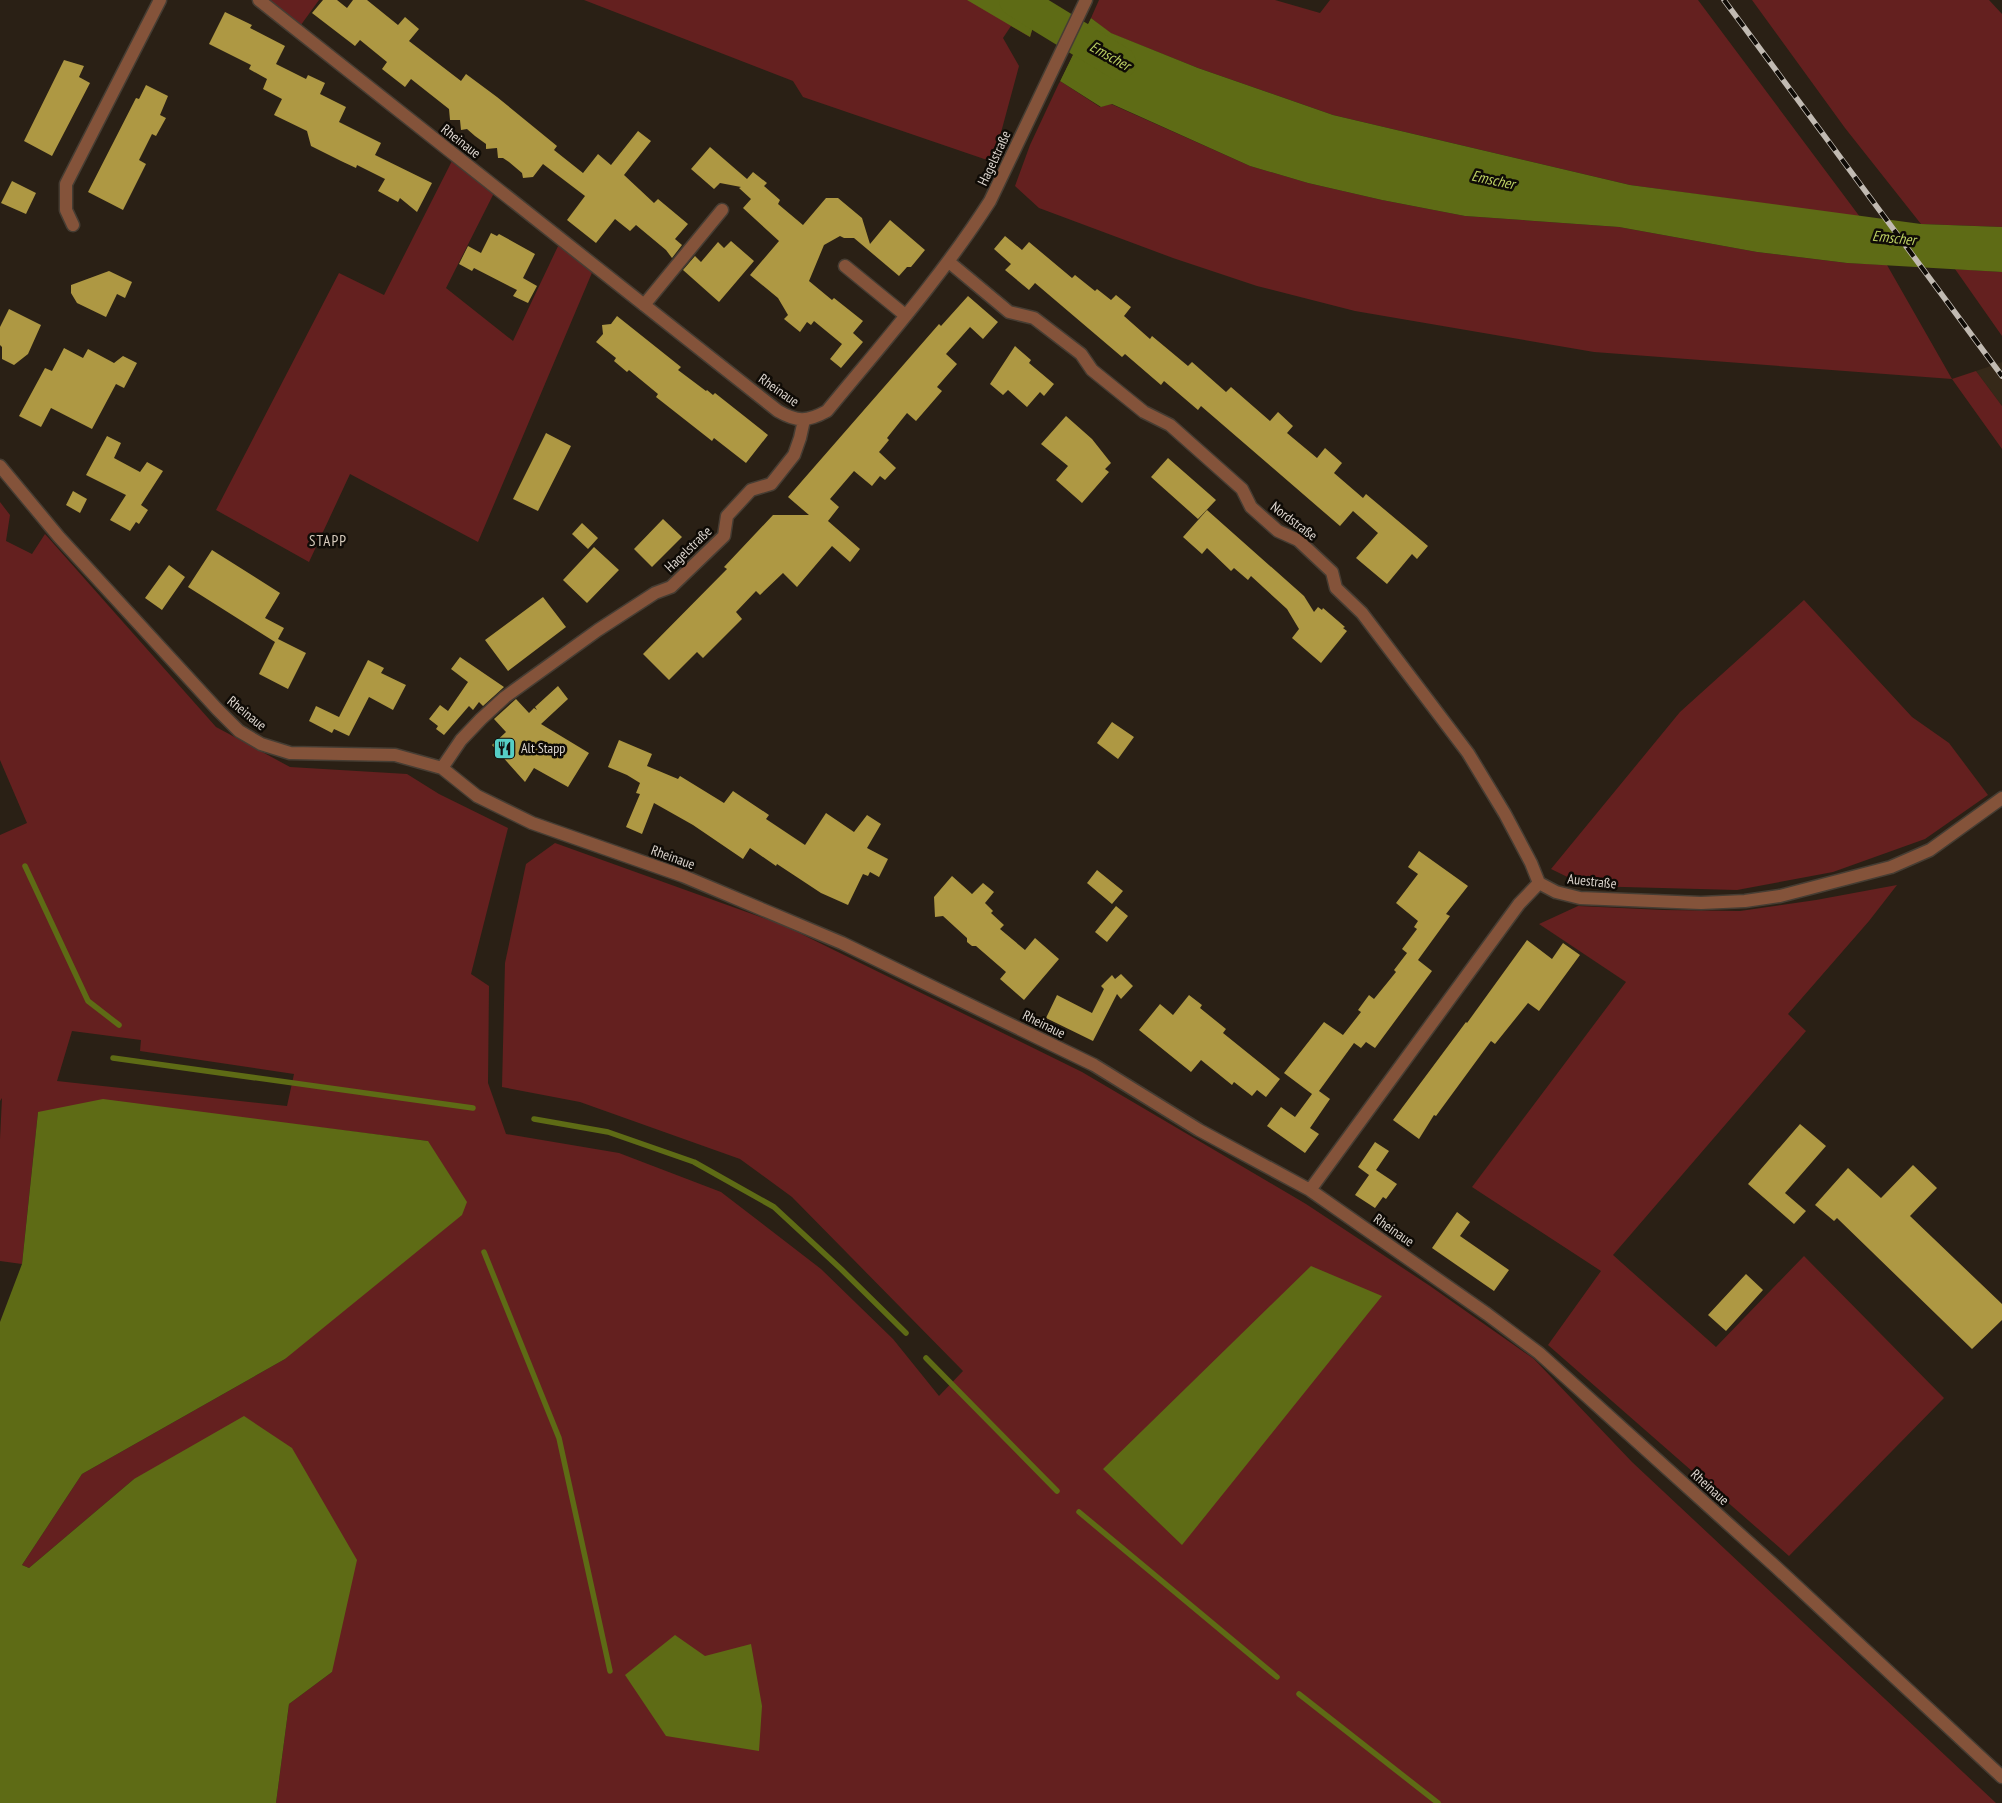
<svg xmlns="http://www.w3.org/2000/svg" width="2002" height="1803" font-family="'PT Sans Narrow',sans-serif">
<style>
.built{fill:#362919}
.green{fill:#64201f;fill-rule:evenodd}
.water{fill:#5e6b15}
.pier{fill:#2a2015}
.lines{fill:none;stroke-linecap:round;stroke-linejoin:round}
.stream{stroke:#5e6b15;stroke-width:5.5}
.river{stroke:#5e6b15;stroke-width:34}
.building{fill:#ae9843}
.street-casing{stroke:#463d33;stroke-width:15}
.street{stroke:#84533a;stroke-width:12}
.rail-casing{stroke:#c1bab2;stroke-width:5.5}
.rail{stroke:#0f0b06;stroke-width:4;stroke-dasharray:11;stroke-linecap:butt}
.labels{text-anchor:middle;stroke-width:5;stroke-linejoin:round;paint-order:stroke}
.street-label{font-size:14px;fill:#dcd5ce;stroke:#0f0b06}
.poi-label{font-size:14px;fill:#dcd5ce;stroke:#0f0b06;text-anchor:start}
.water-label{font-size:15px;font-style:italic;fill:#bcd063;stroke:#0f0b06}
.neighbourhood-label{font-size:15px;letter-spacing:1px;fill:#d7cbbc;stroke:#0f0b06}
</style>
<rect width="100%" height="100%" fill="#2a2015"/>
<!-- built -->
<path class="built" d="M2002,362v44l-26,-35z"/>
<!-- green -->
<path class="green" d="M262,0h57l-21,29z
M584,0h457l-11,37 -19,-11 -8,12 16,28 -26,96 -190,-65 -10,-16z
M1099,0h176l45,13 10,-13h368l162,217 -230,-32 -297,-70 -135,-47 -88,-35 -19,-15z
M1752,0h237l13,14v213l-81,-3 -76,-96z
M1060,81l40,26 11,-3 139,62 58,17 74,17 83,16 154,11 138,25 90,11 40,2 65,114 24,-8 26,35v43l-50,-70 -358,-27 -239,-41 -98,-25 -84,-28 -134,-50 -24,-22 15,-41z
M454,157l42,32 -50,99 67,53 47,-99 34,26 -116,274 -128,-68 -41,88 -93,-52 123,-237 45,22z
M1955,269l47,3v64z
M0,502l10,13 -4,26 26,13 13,-20 171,193 74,40 117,7 32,20 69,34 -37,146 18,12 -1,97 18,51 113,19 102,39 100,77 72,70 46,57 24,-25 -171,-174 -52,-38 -160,-57 -78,-15 3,-124 21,-99 29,-21 228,82 299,147 224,132 124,82 104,73 98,103 364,341h-1720l13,-99 43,-32 -198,-193 -105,89 -7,-3 60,-91 203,-115 143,-218 -145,-18 -245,-11 -16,152 -22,-3v-122l2,-41 -2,3v-266l27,-12 -27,-63zM72,1031l69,9 -1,11 154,23 -7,32 -230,-25z
M1804,600l108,117 37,26 39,52 -63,44 -92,33 -96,18 -151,-4 -35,-17 129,-157z
M1897,885l-28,36 -81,93 18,17 -193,224 103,92 88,-91 140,142 -155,158 -241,-211 53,-74 -129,-84 154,-205 -87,-58 39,-18 85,4 77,1 76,-11z"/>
<!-- water -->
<path class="water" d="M967,0h74l-11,37z
M1091,18l20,15 87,35 135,47 297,70 291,39 81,3v45l-155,-9 -90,-11 -138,-25 -154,-11 -83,-16 -74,-17 -58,-17 -138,-62 -11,3 -41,-26z
M103,1099l325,42 39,61 -5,13 -177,144 -203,115 -60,91 7,3 105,-89 110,-63 48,32 65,112 -25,112 -43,32 -13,99h-276v-481l22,-58 16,-152z
M1311,1266l71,30 -200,249 -79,-76z
M675,1635l30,21 46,-12 11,62 -3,45 -93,-15 -41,-61z"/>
<!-- pier -->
<path class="pier" d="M1090,15h2l-33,68 -1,-3z"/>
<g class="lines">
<!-- stream -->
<path class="stream" d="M25,866l63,135 31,24
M113,1058l360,50
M534,1119l74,13 86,30 80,45 67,62 65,64
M484,1252l75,186 51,233
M926,1358l131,133
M1079,1512l198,165
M1299,1694l139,109"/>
<!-- river -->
<path class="river" d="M1016,0l103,63"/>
</g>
<!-- building -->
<path class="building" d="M323,0h14l10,8 6,-8h14l31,25 7,-8 14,12 -10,12 52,40 5,-7 31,23 60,49 -3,4 29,23 15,-19 13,11 27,-34 13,10 -27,34 30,28 4,-4 30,25 -13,15 7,6 -10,13 -6,-8 -30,-25 -6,6 -15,-12 -19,24 -29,-23 18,-24 -42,-32 -10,13 -10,1 -1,-5 -13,-11 -6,-4h-5l-1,-10 -11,1v-5l-11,-8 -8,-7 -6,1 -1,-10h-10l-1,-11 -38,-30 -6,8 -23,-18 5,-7 -27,-22 -5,6 -43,-33z
M225,12l27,13 -2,3 35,18 -9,18 30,15 2,-4 17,8 -5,11 26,13 -7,15 42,21 -6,12 57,28 -15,29 -17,-14 -2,4 -20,-11 7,-12 -28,-14 -1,3 -15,-7 -30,-15 -4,-15 -33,-16 8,-16 -19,-10 4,-10 -18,-10 2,-4 -42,-21z
M64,60l20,6 -5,11 11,6 -38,73 -28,-15z
M146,85l22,11 -8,19 6,3 -10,18 -4,-2 -13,26 7,4 -23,46 -35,-18 48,-94 3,1z
M710,147l37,32 6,-7 14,11 -3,3 16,14 -2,4 25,21 23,-27h12l24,20 8,26 20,-24 35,30 -14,17h-4l-8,9 -45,-38h-10l-4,-2 -16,9 -15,36 23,19 2,-2 29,23 -10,12 10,9 -22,26 -11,-9 12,-15 -28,-23 -3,4 -4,-3 -7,10 -16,-13 4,-4 -10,-17 -28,-23 29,-34 -36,-33 8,-9 -12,-11 2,-1 -21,-4 -6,6 -23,-20z
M12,181l24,12 -10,21 -25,-11z
M491,233l6,3 2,-2 36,20 -12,24 14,8 -9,17 -15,-7 4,-6 -43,-22 -2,3 -13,-7 9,-18 13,7z
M1005,236l17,14 7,-8 43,36 3,-3 20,16 2,-2 14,11 5,-5 15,12 -7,9 26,23 2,-3 36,30 4,-4 34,30 5,-5 39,34 8,-9 15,14 -6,7 30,25 8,-10 17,15 -8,10 29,25 3,-4 62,52 -11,13 -5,-5 -25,30 -31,-26 22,-25 -25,-22 -13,15 -139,-120 -3,4 -34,-29 -3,4 -36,-31 -3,3 -87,-74 -6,7 -24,-20 6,-6 -17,-15z
M731,241l23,20 -35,41 -36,-32 12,-14 6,6 17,-20 6,6z
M109,271l23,11 -7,16 -8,-4 -11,23 -29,-14 -6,-10v-8z
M968,296l30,26 -15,17 -13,-12 -24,27 11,10 -20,23 5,4 -26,30 -9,-8 -20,25 2,2 -10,12 17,16 -11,12 -5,-4 -8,10 -18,-15 -24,28 9,8 -11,14 32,28 -10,13 -18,-16 -35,41 -14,-14 -23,22 -4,-4 -20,21 6,7 -39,39 -6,-6 -28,28 -26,-26 84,-85 -3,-2 49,-52h36l-21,-18 151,-173 2,2z
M9,309l32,16 -13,29 -14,11 -12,-6v-12l-2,-2v-18z
M617,316l64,51 -3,3 28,21 1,-1 6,5 2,-2 53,42 -22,28 -32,-25 -2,3 -56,-44 2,-3 -29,-24 -2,2 -13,-11 2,-3 -20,-16 7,-8 -1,-9 9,-1z
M1015,346l16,14 -2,3 25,21 -10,12 -4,-4 -13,15 -19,-17 -5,5 -13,-11z
M64,348l19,10 5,-9 26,14 9,-7 14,7 -13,25 -8,-4 -24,45 -41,-21 -10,19 -22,-11 26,-48 7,3z
M1066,416l26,23 19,24 -6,6 4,3 -27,31 -26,-23 12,-14 -27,-22z
M546,433l25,13 -33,65 -25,-12z
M107,436l14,7 -7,15 26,14 7,-10 16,9 -22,34 7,5 -9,14 -3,-2 -6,9 -20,-11 16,-25 -40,-20z
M1168,458l48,42 -18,19 -47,-42z
M73,491l14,8 -7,14 -14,-8z
M1207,510l97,86 10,16 4,-5 4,3 1,-2 22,19 -2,1 4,3 -26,32 -29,-25 7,-9 -12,-20 -36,-33 -3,4 -14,-12 -3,3 -24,-23 -5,6 -19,-17z
M663,519l19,18 -30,30 -18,-18z
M582,523l16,15 -10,11 -16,-15z
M594,547l25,23 -32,33 -24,-23z
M212,550l68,43 -15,25 19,10 -6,11 28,14 -18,36 -29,-15 16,-32 -87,-55z
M169,565l16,12 -23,33 -17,-12z
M543,597l23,30 -58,44 -23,-31z
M460,657l44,30 -21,19 -4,-4 -6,8 -4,-4 -25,29 -8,-6 2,-3 -9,-7 11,-14 8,6 20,-29 -17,-13z
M368,660l16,8 -3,5 25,12 -13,25 -24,-13 -20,39 -15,-7 -2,4 -23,-12 7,-15 23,11z
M558,686l10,13 -27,25 48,29 -21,34 -34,-19 -9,14 -33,-37 14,-13 -12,-13 22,-20 13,14 5,-5 3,2 -2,-3z
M1112,722l22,15 -16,22 -21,-16z
M619,740l33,14 -5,12 31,13 2,-3 44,27 9,-12 36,24 -3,4 39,26 21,-32 28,19 13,-17 14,9 -14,24 21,11 -9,18 -9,-5 -2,4 -5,-2 -15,31 -27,-12 -44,-29 -1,2 -26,-18 -7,11 -50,-34 -39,-22 -12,31 -16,-7 14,-33 -4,-1 4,-10 -13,-8 -19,-8z
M1419,851l49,35 -22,28 4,2 -32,44 14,11 -57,77 -9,-6 -5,6 -7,-5 -35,48 11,8 -20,29 9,6 -14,19 -38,-27 14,-19 14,10 17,-23 -28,-21 40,-51 19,13 18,-23 -3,-2 11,-15 5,4 22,-27 -2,-2 13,-17 -5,-4 15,-20 -3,-2 4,-6 -22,-18 22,-29 -10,-7z
M1097,870l26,21 -11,13 -25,-21z
M952,876l20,18 11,-11 11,9 -9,11 8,8 -2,2 13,12 -4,4 25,21 10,-12 24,21 -35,41 -24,-21 6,-7 -30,-26h-4l-5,-4v-4l-24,-22 -8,1 -1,-20z
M1116,906l12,10 -21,26 -12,-10z
M1527,940l25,19 11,-16 17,12 -41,56 -11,-8 -33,41 -4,-3 -55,75 -2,-1 -15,24 -26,-19 73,-98 1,1z
M1121,974l12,12 -12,13 -4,-5 -24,47 -47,-23 11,-23 35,18 12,-24 -3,-3 11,-11 3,4z
M1189,995l13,10 -2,3 26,21 -3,4 57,46 -14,18 -9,-7 -5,6 -18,-14 -2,3 -31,-25 -10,12 -52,-42 21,-26 13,11z
M1800,1124l26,22 -41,47 21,18 -12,13 -46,-40z
M1375,1142l14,9 -13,19 21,14 -11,15 -3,-2 -8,11 -20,-13 14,-20 -11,-8z
M1913,1165l24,23 -27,28 92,88v16l-30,29 -135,-131 -3,3 -19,-16 33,-37 33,30z
M1457,1212l13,10 -10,14 49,34 -15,21 -62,-43z
M1746,1274l17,16 -37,41 -18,-16z"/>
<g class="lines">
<defs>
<path id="street" d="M259,0l519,411c19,11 29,11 49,0 56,-68 115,-135 163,-210l96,-201
M73,225l-7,-15v-26l94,-184
M949,262l60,50 25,6 47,36 11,16 52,42 26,13 72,64 9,18 27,24 20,9 34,32 4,16 26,25 106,140 37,61 26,49 8,20
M845,266l60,49
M644,305l78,-95
M0,466l59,71 158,172 22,22 22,13 29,9 105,2 47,13 35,28 55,27 151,53 159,67 252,122 105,65 111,60 177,124 52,39 237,214 226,210
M442,768l19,-28 20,-21 24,-22 93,-67 57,-37 16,-6 53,-51 3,-20 24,-26 20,-6 23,-29 6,-17 4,-18
M1539,883l17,9 24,6 121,5 44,-2 35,-5 111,-29 39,-17 72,-52
M1310,1190l209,-286 20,-21"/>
</defs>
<!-- street casing -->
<use href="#street" class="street-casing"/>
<!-- street -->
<use href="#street" class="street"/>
<defs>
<path id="rail" d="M1724,0l278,376"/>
</defs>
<!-- rail casing -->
<use href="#rail" class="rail-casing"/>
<!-- rail -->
<use href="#rail" class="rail"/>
</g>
<!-- icons -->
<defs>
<symbol id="restaurant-square" viewBox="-11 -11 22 22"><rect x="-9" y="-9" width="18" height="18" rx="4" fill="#55cec5" stroke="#0f0b06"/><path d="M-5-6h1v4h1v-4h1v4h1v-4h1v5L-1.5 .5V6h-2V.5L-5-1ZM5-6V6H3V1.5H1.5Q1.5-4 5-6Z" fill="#111"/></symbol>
</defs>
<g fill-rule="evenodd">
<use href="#restaurant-square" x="492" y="736" width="25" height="25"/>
</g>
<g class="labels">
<!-- street labels -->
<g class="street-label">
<text transform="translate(461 141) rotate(38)" y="5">Rheinaue</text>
<text transform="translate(994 158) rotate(-65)" y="5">Hagelstraße</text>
<text transform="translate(779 390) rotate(35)" y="5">Rheinaue</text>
<text transform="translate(1294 521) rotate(37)" y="5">Nordstraße</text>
<text transform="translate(688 549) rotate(-44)" y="5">Hagelstraße</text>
<text transform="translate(247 713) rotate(39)" y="5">Rheinaue</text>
<text transform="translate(673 857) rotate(20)" y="5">Rheinaue</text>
<text transform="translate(1592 881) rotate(6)" y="5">Auestraße</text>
<text transform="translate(1044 1024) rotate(26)" y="5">Rheinaue</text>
<text transform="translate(1394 1230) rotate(35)" y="5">Rheinaue</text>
<text transform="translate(1710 1487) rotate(42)" y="5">Rheinaue</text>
</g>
<!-- poi labels -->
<g class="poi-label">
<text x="521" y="753">Alt Stapp</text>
</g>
<!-- water labels -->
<g class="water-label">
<text transform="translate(1110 56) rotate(29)" y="5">Emscher</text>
<text transform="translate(1493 180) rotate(12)" y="5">Emscher</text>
<text transform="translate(1894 238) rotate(6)" y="5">Emscher</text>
</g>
<!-- neighbourhood labels -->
<g class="neighbourhood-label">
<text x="328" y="546">STAPP</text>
</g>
</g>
</svg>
